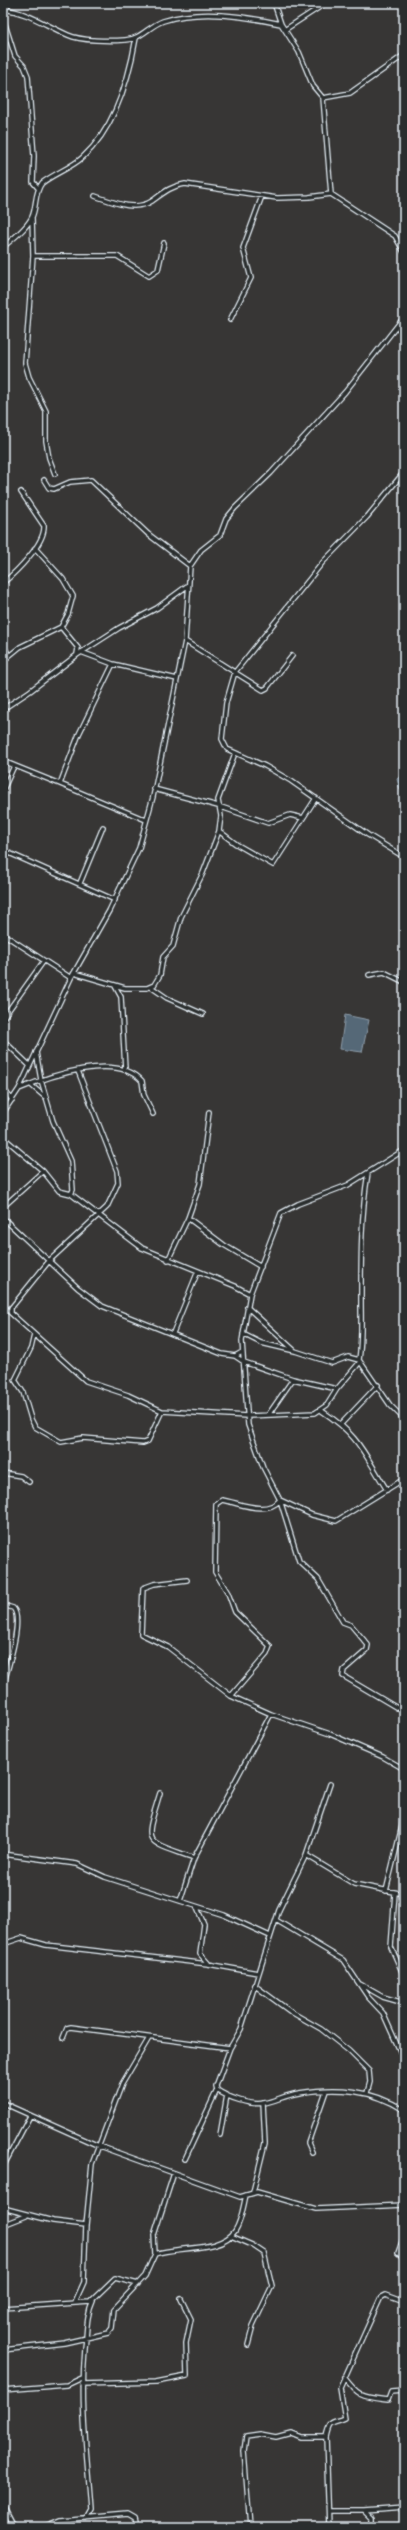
<svg xmlns="http://www.w3.org/2000/svg" width="407" height="2530" font-family="'Balsamiq Sans',sans-serif">
<style>
.water{fill:#546777;stroke:#8f9eab}
.lines{fill:none;stroke-linecap:round;stroke-linejoin:round}
.street-casing{stroke:#e8f1f8;stroke-width:6}
.street{stroke:#2a2d2e;stroke-width:3.5}
</style>
<rect width="100%" height="100%" fill="#373635"/>
<filter id="ink" filterUnits="userSpaceOnUse"><feTurbulence type="fractalNoise" baseFrequency=".025" numOctaves="2"/><feDisplacementMap in="SourceGraphic" scale="8" xChannelSelector="R" yChannelSelector="G"/><feConvolveMatrix kernelMatrix="1 2 1 2 8 2 1 2 1" color-interpolation-filters="sRGB"/></filter>
<g filter="url(#ink)">
<!-- water -->
<path class="water" d="M404,773v20l-4,-3 -3,-11z
M345,1015l24,5 -7,32 -22,-3z"/>
<g class="lines">
<defs>
<path id="street" d="M274,3l7,21
M3,9c25,3 42,16 65,26 13,6 42,6 57,5 15,0 24,-14 38,-19 37,-12 80,-5 118,3l18,28 14,34 10,12 27,-5 54,-38
M3,18l12,38 9,10 4,10 6,80 -1,26 5,6
M286,29l40,-26
M323,98l8,96 64,42 9,16
M95,196c18,6 40,16 57,5 11,-8 19,-15 33,-17l92,14 32,-1 22,-3
M32,217l1,39 -8,107 4,14 17,34v30l3,17 6,16
M3,247c10,-8 24,-19 29,-30 5,-11 2,-24 10,-34 13,-10 29,-15 41,-26 32,-29 46,-78 53,-119
M33,256h84l32,20 9,-6 6,-27
M230,320l21,-42 -8,-30 19,-52
M404,472l-37,45 -44,45 -88,110 -9,31 -4,36 5,10 38,17 26,15 77,54 36,22
M44,480l5,8 5,1 16,-7 21,-2 57,54 42,32
M35,548l28,31 10,17 -5,18 -7,13 17,21 -1,6
M3,583c13,-11 42,-39 41,-57l-23,-34
M185,641l78,49 4,-2 25,-32
M3,644l6,12 -6,6
M81,652l32,12 64,15
M9,656l11,-9 41,-20
M3,709l27,-18 47,-36 42,-27 38,-20 30,-22
M235,753l-17,47 3,16 -2,15 17,13 37,21 43,-67
M3,761l57,23 19,-50 34,-70
M60,784l86,36
M154,789l64,17 50,17 22,-8 13,3
M3,790l11,-24
M9,853l106,47
M80,883l23,-56
M3,934l68,44
M74,973l51,15h22l7,-3 6,-10 3,-18 10,-11 8,-29 22,-44 16,-42
M369,975l15,-3 20,10
M115,986l6,11 4,72
M151,987l16,11 36,16
M3,1018l40,-56
M3,1040l26,25
M36,1052l5,28 12,41 18,40 2,29 -2,4 71,54 93,38 15,8
M31,1085l14,12
M3,1088l9,12
M19,1089c30,-13 98,-37 123,-8l2,14 9,19
M3,1113l16,-24 52,-111 38,-67 30,-63 14,-51 32,-156 5,-75 11,-16 19,-15 6,-16 9,-11 36,-35 74,-81 59,-75
M3,1137l40,34 16,20 12,3
M368,1173c-7,41 -7,85 -7,126 0,21 1,40 -2,61l31,45 14,14
M3,1207l40,-36
M3,1218l75,70 24,18 120,48 13,2 7,-4
M188,1218l36,27 37,22
M168,1260l20,-42 12,-34 9,-72
M3,1306l83,75 42,14 34,16 85,5 68,-3 12,-8 10,-16
M247,1307l48,44
M11,1313v-5l38,-47 58,-54 11,-24 -1,-12 -39,-100
M173,1333l25,-62
M243,1334l18,9 34,8 37,12 16,-6 11,3
M34,1335l-3,13 -16,32 8,12 8,27 4,8 26,15 22,-4 60,5 5,-2 14,-30
M235,1356l9,6 49,17
M322,1411c38,25 42,43 65,79
M268,1415l25,-36 44,10 23,-27
M342,1423l36,-38
M3,1473l18,3 8,6
M280,1500l19,61 19,18 25,43 8,3 17,20 -1,5 -23,20 -1,6 61,36
M280,1500l32,15 24,6 68,-42
M187,1580l-33,4 -11,4 -2,46 27,13 63,49 40,18 59,20 53,23 21,12
M3,1605l10,3c11,11 -6,63 -10,78
M231,1696l36,-42 3,-8 -35,-34 -7,-19 -13,-21 1,-68 6,-4c18,3 44,16 58,0l-17,-33 -15,-42 -6,-84 8,-47 31,-81 17,-9 50,-19 56,-35
M330,1784l-24,71 -27,55 -38,119 -11,19 -14,38 1,4c10,7 34,16 47,13 11,-2 22,-8 35,-10 38,-6 72,-4 105,17
M160,1793c-16,53 -18,46 34,65
M3,1854l74,10 28,13 119,38 46,21
M306,1855l48,29 50,10
M386,1891l18,-73
M395,1893l-4,54 13,29
M180,1901l14,-43 77,-144
M197,1908l7,16 -4,30 8,9
M276,1920l67,40 25,37 15,16 21,47
M3,1944l18,-6 25,7 162,19 50,9
M360,1984l23,13 21,6
M254,1985l37,27 30,17 28,22 20,20 1,11 -3,11
M63,2038l4,-10 4,-1 159,21
M3,2103l96,43 141,51 17,-5 59,17 88,-4
M220,2135l7,-40
M312,2152l-4,-9 18,-52
M185,2159l32,-69
M3,2167l27,-51
M253,2192l12,-49 -2,-40
M3,2208l50,13 33,4
M3,2225l23,-9
M231,2236l21,9 12,8 8,33 -19,40 -5,19
M404,2236l-6,17 6,5
M155,2254l-1,-19 20,-62
M75,2302l9,-20 2,-57 6,-61 30,-80 27,-46
M3,2308l87,-6 25,-24 23,6
M3,2350l61,-7 44,-10 4,-5 2,-19 31,-33 10,-22c22,-8 66,-2 80,-23 7,-11 8,-24 11,-36
M344,2377c16,21 18,20 44,23l3,-8 13,-1
M82,2384l74,-2 31,-6 -1,-33 5,-24 -10,-20
M3,2390l64,-5 15,-7
M3,2506l11,21
M329,2511h35l7,7v9
M364,2511l40,-3
M86,2518l5,-9c-4,-57 -11,-103 -6,-160 2,-17 1,-33 8,-48
M43,2527l17,-7 68,-6 7,4 2,9
M250,2527l-6,-76 2,-15 14,-2 16,3 15,-4 10,4h25
M329,2527l-3,-90c4,-18 6,-12 19,-18l-5,-31 41,-91 4,-2 19,7"/>
</defs>
<!-- street casing -->
<use href="#street" class="street-casing"/>
<!-- street -->
<use href="#street" class="street"/>
</g>
</g>
<!-- margin -->
<rect width="407" height="2530" fill="none" stroke="#2a2d2e" stroke-width="16"/>
<rect x="8" y="8" width="391" height="2514" fill="none" stroke="#e8f1f8" stroke-width="1.5" filter="url(#ink)"/>
</svg>
